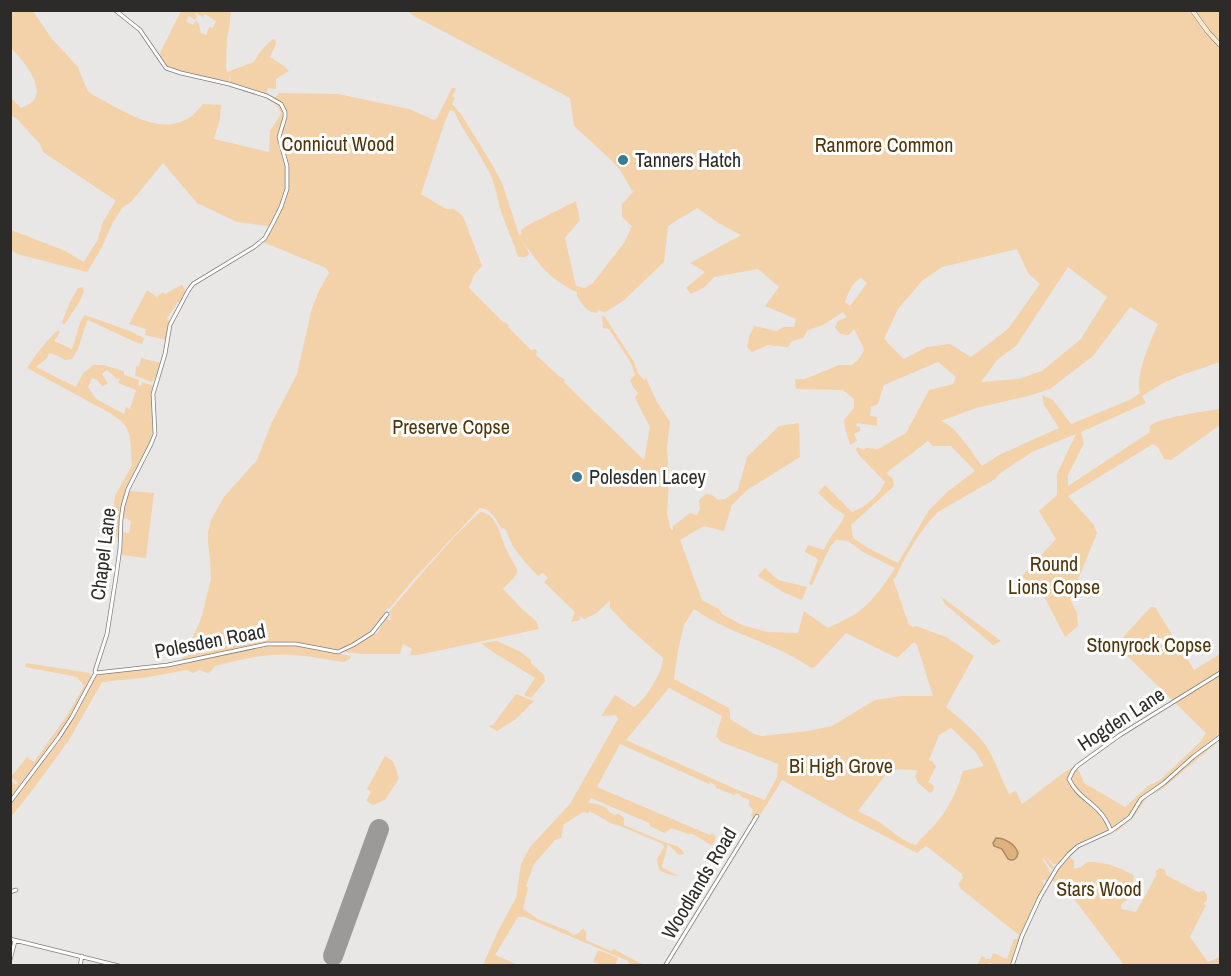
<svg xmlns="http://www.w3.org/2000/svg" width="1231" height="976" font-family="'Archivo Narrow',sans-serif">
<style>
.green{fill:#f3d1a9;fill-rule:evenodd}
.water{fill:#deb27d;stroke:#a98a64;stroke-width:1.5}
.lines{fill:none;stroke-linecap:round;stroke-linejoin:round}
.runway{stroke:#9b9a98;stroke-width:20}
.street-casing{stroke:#807e7c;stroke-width:4.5}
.secondary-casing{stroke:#807e7c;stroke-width:5}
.street{stroke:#fff;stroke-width:3}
.secondary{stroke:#fce8cd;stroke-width:4}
.poi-dot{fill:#3c7b90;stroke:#fff;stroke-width:2}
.labels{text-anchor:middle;stroke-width:6;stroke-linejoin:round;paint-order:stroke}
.park-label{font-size:20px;fill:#513408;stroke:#fff}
.poi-label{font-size:20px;fill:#2c2b2a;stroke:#fff;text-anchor:start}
.street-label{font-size:20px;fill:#2c2b2a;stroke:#fff}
</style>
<rect width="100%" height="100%" fill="#e9e7e5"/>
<!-- green -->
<path class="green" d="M11,10l22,1 19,28 26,28 4,11 6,13 5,4c26,13 63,40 92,25 7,-3 13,-10 18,-16l18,1 -1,14 -6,20 55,13 1,-21 8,-12 3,-6 -4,-8 -8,-5 9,-5v-2l60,1 71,15 25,11 3,-2 15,-30h3l1,1 -4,7 3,2 -3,6 9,10 32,52 9,17 17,52 3,-1 -1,-4 7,-5 48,-24 4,19 -15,18 11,48 8,2 8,-4 32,-41 8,-17 -10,-9v-13l11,-12 -13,-22 -9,-10 -37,-34 -4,-28 -156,-82 -7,-5h782l16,21 15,16v314l-38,13 -19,8 -21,13 4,7 -65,29 3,11 -16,32v11l82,-54c0,-2 -1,-3 0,-5 3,-9 58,-16 69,-18l1,-2v18l-49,35 -7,-1 -6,-12 -5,-3 -85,52 26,29 3,8 -27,66 7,14 1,13 -13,11 -19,-37 -24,-24 34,-37 -17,-28 18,-16v-21l19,-40 -44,18 -33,22 -4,5 -57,33c-18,18 -32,42 -42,65l-3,2 16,46 4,2 3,-1 30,11 28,19 -28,51c13,11 27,22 38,36 11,15 16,34 25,51l7,-3 6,13c18,-12 34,-27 52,-38l5,5 5,12 41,24 23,-21 12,-6 41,-39 5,-8 -86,-84 4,-13 27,-29h4l39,63 26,-16v86l-59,50 -14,7 -14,21 -17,14 -4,-4 -36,17 -17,19h-5l-8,-7 8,10 -2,3 -9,-12 -1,1 7,10 -1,2 5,3 -5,7h-3l-1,-2 -2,1 3,5 -7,13 3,1 -11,23 -16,44 -15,-1 -10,-2 -2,2h-10l5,-9 4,3h5l2,-6 14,6 7,-20h3l2,-4 -58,-46 -3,-5 5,-6 -1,-4 -36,-28 -9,7 -69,-36 -66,-37 -21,34 -3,-1 -5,7 -2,-4 2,-6 -4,-5v-5l-9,-4 1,-1 -5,-2 -2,2 -18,-7 -1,-3 -5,-3 -1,2 -89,-40 -23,43 113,48 2,-2 4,4 -2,6 -3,2 -18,-11h-5l-16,-6 -8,5 -14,-7 -1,-3 -58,-25 -3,5 9,1 10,4 2,4 6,3 3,-2 6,5v7l40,17 13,4 5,4 2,4 -5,1 -11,-11 -6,22 1,2 16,8 -9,-1 -11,-5 -2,-11 7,-12 -1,-3 -43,-18 -10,-3 -4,-3 -17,-9v2l-6,-1 -19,12 -3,14 -6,2 -21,24 -8,22 2,2 -5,21 15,10 30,12 6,4 5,-2 4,-5 3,4v8l25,11 3,-2c11,6 20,12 32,16h-16l-2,-4c-34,-15 -69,-29 -103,-44h-7l-23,38 23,10h-35l15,-34 18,-33 5,-34 9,-17 40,-43 48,-85 -2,-4 -15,1 14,-21 19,12c12,-7 29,-36 29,-49l-34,-30 -19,-20v-5l-1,-2 -12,12 -13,6 -4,-3v4l-9,2 4,-10 -31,-30 4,-4 -5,-5 -5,3 -2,-2c-8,-9 -15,-16 -22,-26 -6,-10 -5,-16 -14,-25l5,6 -4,-1c-5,-9 -10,-19 -21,-20l-67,72 -24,29 -2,-1c-4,7 -6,13 -12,20 -7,10 -29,22 -41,22l-35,-7h-28l-89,17 19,-41 10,-40 -1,-20 -2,-17v-10l3,-12 13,-23 33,-37 14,-36 26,-50 15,-66 8,-19 9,-16 -3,-5 -63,-26 -1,-4 7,-12 -32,-4 -40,-19 -34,-40 -32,39 -8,5 -10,15 -12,27 -14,23 -70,-18 -6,-4v-20l52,20 21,12 13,-21 6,-19 12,-20v-2l-72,-48 -3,-8 -24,-26 -5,-2 -1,-19 11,11c4,-2 9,-4 12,-7 13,-15 -12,-43 -22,-53zM450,110l4,1c5,12 12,22 19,33 5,8 9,16 14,24 9,14 10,33 16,49 5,14 11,26 15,40h7l4,-2 -1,-5 -7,-11c19,26 26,39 56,53v4c6,8 8,16 20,17l1,-3 6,2v1l19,-12 41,-39 4,-36 29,-18 23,16 21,11 -51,28 15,9 -19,16 5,6 14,-7 9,-10 44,-8 21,18 -14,19 31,13 -2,8h-10l-8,4 -22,-5 -5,11 -2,10 5,5 16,-7 20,2 4,-6 11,-3 5,-8 15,-5 20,-13 4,5 -9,4 -3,6 5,7 9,1 5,-6 9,18 1,4 -6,9 -6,5h-13l-34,14h-10l1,10 47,1 11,9v9l-10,12 1,8 5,17 7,-4 -3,-7 6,-3v-4l-4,-1 1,-3 20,3v-9l-7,-1 1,-9 7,-3 6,-19 54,-23 18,15 -3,7 -24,6 -23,43 -28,16 -12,-1 -3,2 -6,-3 -1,3 3,5 26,27c-5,13 -21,26 -33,30l-27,-27 -7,8 16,15 11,7c-6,14 -16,21 -21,35l-16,-5 -3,7 13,7 -9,25 3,1 18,-38 6,-7 12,1 15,11 32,16c-9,14 -19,29 -33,41 -9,8 -23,13 -34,19l-24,-17 -6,22 -31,-1 -25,-7 -20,-11 -3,-5 -17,-9 -22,-60 24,-14 20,5 8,-26 15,-15 53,-33 -1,-34 -20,3 -32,31 -9,33 -13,9 -7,1 -6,-5 -6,-1 -7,6 1,9 -3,6 -7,-2 -17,13v4h-2l-4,-16 2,-33 -2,-34 3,-25 -13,-20 -11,-24 -2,2 -6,-7 -4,-11 -29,-45 -3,-1 1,12 6,1 22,34 4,12 -5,5 3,7 5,6 -3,5 15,29 -6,33 -80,-78 1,-2 -4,-3h-1l-24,-22 1,-4 -2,-2 -4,1 -23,-23 1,-2 -4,-3h-2l-34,-34 5,-13 8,-9 -19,-50 -9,-7h-8l-25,-15 23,-70zM1017,249l11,24 12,11 -32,45 -37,28 -21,-13 -23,3 -23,12 -20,-20 14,-30 24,-28 20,-14zM1068,267l39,30 -26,42 -39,32 -24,8 -37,3 16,-22 19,-14zM861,278l6,5 -17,23 -5,-4c4,-10 6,-19 16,-24zM1130,307l28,17c-7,16 -23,51 -18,69l-8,6 -61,25 -18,-24 -11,-5 2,10 15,23 -60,27 -17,11c-10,-13 -26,-40 -41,-45l35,-13 52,-12 22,-7 43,-33zM928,441l5,5h18l24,25 -28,21 -18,18 -31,53 -30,-15 -15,-10 -2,-13 43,-39 -1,-7 -5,-4 -1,-3zM694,609c36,26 81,33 117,59l4,-1 31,-34 51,25 17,-16 3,3 16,51h-32l-26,4 -43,26 -24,5 -46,5 -8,-2 -24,-15v-6l-1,-5 -55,-29 4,-29 6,-25zM669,688l53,28 -6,20 5,6 57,22 -1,13 -12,23 -27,-10 -112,-50zM951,728l24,23 9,15 -21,5c-6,21 -16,40 -30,56 -6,6 -12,11 -17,18 -13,-3 -25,-15 -37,-23 -6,-4 -14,-7 -21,-11l32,-42 27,1 -2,7 4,7 11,9 3,-2 1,-5 -6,-4 8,-15 -3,-5 -4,-2 10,-25z
M193,10l38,1 -2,19 -2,8 -1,30 1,4 27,-10c5,-10 11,-16 19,-23l3,1v4l-6,13 14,9 5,5 -13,8v10l-8,-1 -1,5 -3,1 -32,-10 -2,-3 1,-6 -2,5v4l-60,-15 -11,-12 23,-46zM196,13l7,4 2,-3 11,7 -3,7 -4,-1 -3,8 -5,-2 -2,-9 -3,-4 -3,5 -7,-4 3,-5 6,4 2,-4 -2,-1z
M1193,11h27v33z
M182,285l4,6 -5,11h-3l-10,15 -1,2 3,2 -4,19 -21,-5 1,-6 -17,-5 18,-34 10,7 6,-5 2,2z
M83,287l1,4 -4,10 -16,24 -2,-3 8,-20 8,-14z
M85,315l45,16 14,7 -2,6 -7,-2 -47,-22 -1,1 -9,28 -6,10 -7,1 -9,-5 -7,-2 -2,5 -11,9 40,20 7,-14 3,-2 7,-6h10l21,6v4l15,5 -1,5 3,1 1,-4 11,4c-3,17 3,35 -1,51 -3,12 -11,23 -17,34 -12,26 -15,39 -17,68l-7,-6 4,-37 17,-31 -2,-27 -3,-10 -7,-8 -10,-7 -83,-45c9,-14 19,-27 31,-38l2,2 -6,9 18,8 9,-29zM107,370l10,9 3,-1 -2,5 18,7 -6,19 -4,-2 -2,7 -28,-15 -8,-12 4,-9 4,1 6,7 6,-2 -6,-10z
M141,358l20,5 -7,17 -2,2 -17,-6 1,-10 3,1z
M130,491l24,2 -8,65 -24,-3 1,-23 6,1 2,-12 -7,-3v-11z
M480,512c18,1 21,28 28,41 2,5 8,12 9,17 1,6 -10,14 -14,19l20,21 14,12 2,7 -121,26h-8l2,-6 -9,-5 -3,10h-36l-20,-2 31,-19 2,1 9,-16 7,3 -3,-3 1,-4 -2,-2 28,-33 38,-43z
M765,568l13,12 29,7 -5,13 -17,-7 -26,-16 -1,-2z
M940,596l61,45 -8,4 -48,-41z
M497,641l22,10 12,9v3l13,12 1,6 -14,17 -7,-3 11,-17 -42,-26 -12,-9z
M268,645l28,1 55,10 -1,3 -6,3c-18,-2 -37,-7 -55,-7 -25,-2 -50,5 -74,11l-3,4 -4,3 -9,-3 -6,3 -6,-3 -45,8 -40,4 -33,58 -35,48 -23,29v-13l47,-62 16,-26 23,-42 68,-8 45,-8z
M26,663l64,10 1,4 -20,40 -14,22 -46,62v-21l5,5 2,-2 -7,-6 16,-20 7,5 32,-45 18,-31 -6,-8 -5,-2 -48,-9z
M516,694l18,7 -18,18 -19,12 -9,-5 5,-1z
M385,756l8,5 6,17 -14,22 -12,5 -7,-4 5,-9 -4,-3z
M1070,856l4,5v8l7,-2 6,-5c15,-1 35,5 47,14l-1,5 -5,8 2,3 -1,7 -7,4 -1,3 1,3 14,3 20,-36v-5l4,-3 5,2 1,5 32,17 6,-1 3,4v5l-4,4 3,1 -16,32 18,25 12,-5v8h-96l-50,-66 -23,-20 5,-8z
M598,950l20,8 -3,7h-13l-9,-3z"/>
<!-- water -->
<path class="water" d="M996,838c9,0 19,6 22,15 -1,5 -4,9 -10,6l-6,-10 -8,-3 -1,-3z"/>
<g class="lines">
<!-- runway -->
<path class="runway" d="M333,956l46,-127"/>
<defs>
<path id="street" d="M96,673l-1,-2 12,-37 9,-57 4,-29 1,-28 2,-14 5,-17 23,-45 4,-10 -2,-40 12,-40 5,-29 18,-34 5,-7 61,-37 11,-9 8,-15 8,-16 6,-18v-23l-8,-29 6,-20v-5l-4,-8 -14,-8 -38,-12 -48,-11 -15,-5 -26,-38 -25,-20
M96,673l72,-8 99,-21h29l42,8 15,-7 19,-12 15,-19
M10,802l49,-65 13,-20 23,-43
M1111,831c-3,-8 -7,-15 -13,-21 -11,-11 -22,-16 -29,-31l4,-8 4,-5 43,-31 100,-62
M10,892l6,-2
M10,939l109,27
M10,960l5,-19
M80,966l2,-10
M665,966l92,-150
M1012,966l10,-30 18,-39 17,-29 12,-14 9,-8 33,-15 19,-14 11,-18 23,-16 29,-26 27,-20"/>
<path id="secondary" d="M1192,10l16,22 12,13"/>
</defs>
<!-- street casing -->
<use href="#street" class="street-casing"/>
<!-- secondary casing -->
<use href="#secondary" class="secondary-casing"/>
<!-- street -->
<use href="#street" class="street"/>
<!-- secondary -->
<use href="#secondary" class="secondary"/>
</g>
<!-- markers -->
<g class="poi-dot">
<circle cx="623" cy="160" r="6"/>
<circle cx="577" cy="477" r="6"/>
</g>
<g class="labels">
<!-- park labels -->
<g class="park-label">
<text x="338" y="151">Connicut Wood</text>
<text x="884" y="152">Ranmore Common</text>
<text x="451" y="434">Preserve Copse</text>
<text x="1054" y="571">Round<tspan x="1054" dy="23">Lions Copse</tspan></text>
<text x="1149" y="652">Stonyrock Copse</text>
<text x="841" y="773">Bi High Grove</text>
<text x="1099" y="896">Stars Wood</text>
</g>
<!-- poi labels -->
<g class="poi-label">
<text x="635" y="167">Tanners Hatch</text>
<text x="589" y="484">Polesden Lacey</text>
</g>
<!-- street labels -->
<g class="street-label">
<text transform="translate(103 554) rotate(-83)" y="7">Chapel Lane</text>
<text transform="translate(210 641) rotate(-11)" y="7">Polesden Road</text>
<text transform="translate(1121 719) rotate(-33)" y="7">Hogden Lane</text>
<text transform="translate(699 883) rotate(-59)" y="7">Woodlands Road</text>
</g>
</g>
<!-- border -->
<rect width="1231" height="976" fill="none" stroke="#2c2b2a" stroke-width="24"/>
</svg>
